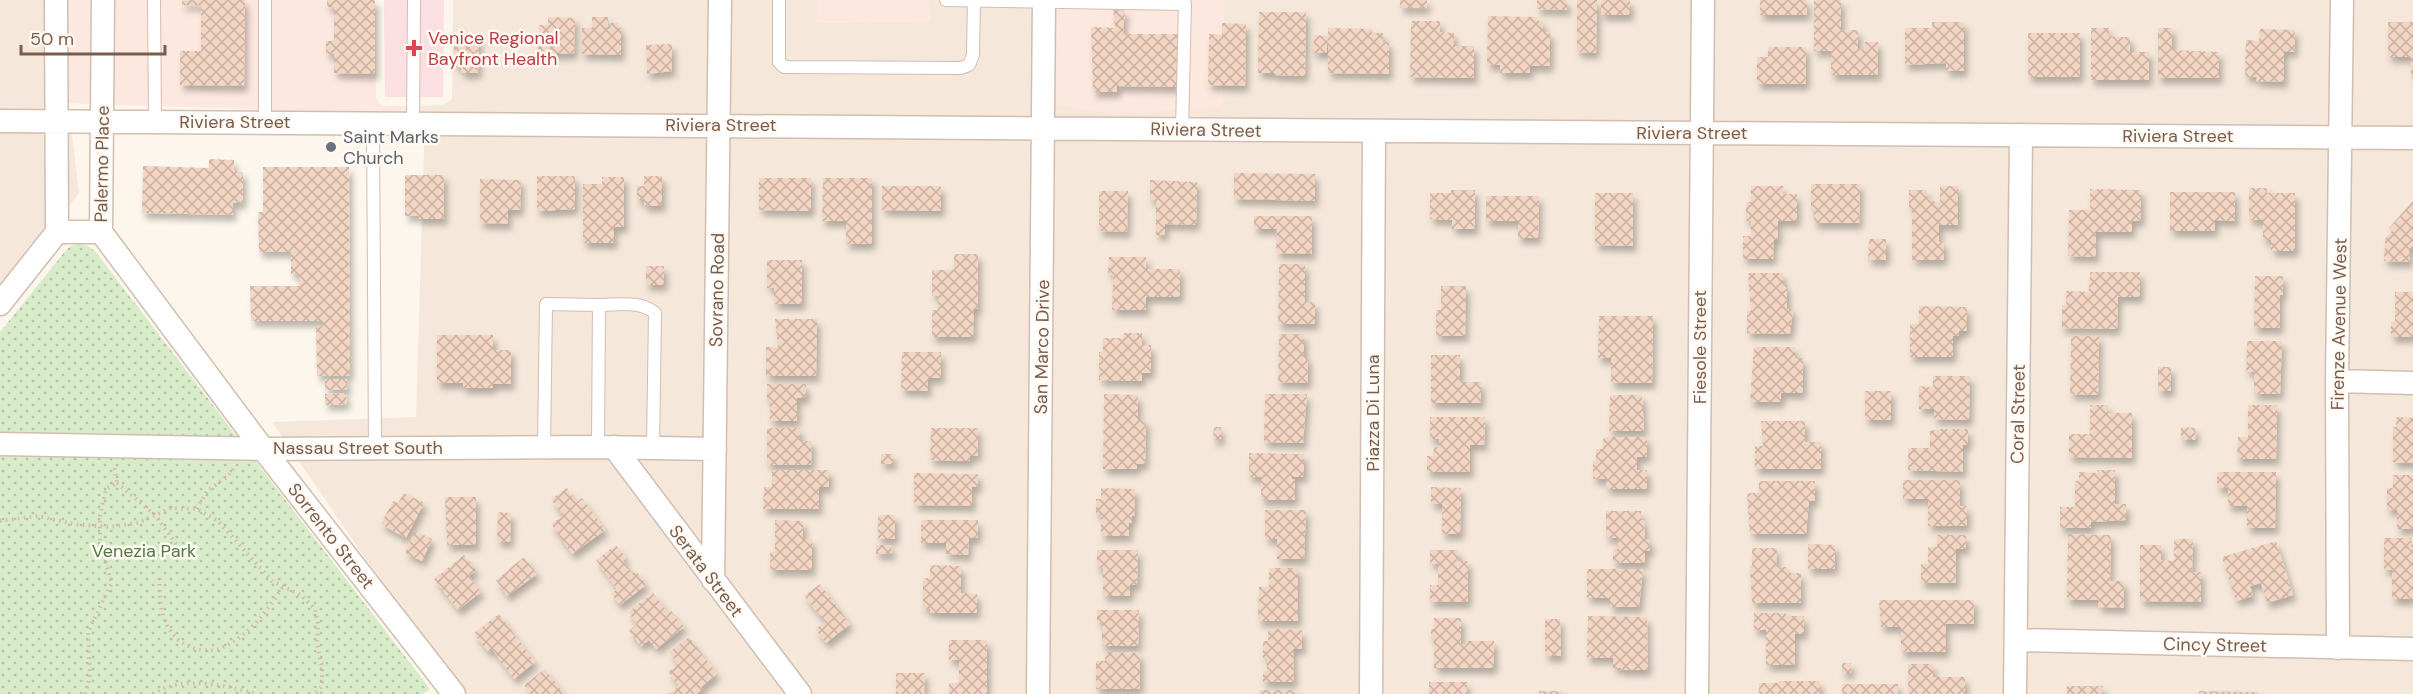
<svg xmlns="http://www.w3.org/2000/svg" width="2413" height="694" font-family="'DM Sans',sans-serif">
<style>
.residential{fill:#f5e8da}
.commercial{fill:#fde8e0}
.medical{fill:#fbdfe3}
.park{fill:url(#park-dots)}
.building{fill:url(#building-cross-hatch);filter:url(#shadow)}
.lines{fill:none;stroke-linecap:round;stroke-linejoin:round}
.lane-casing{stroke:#d1beb0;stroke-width:14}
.street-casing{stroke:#d1beb0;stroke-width:25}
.path{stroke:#d9b8a5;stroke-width:4;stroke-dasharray:1.5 4.5;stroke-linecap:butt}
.lane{stroke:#fff;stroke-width:12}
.street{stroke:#fff;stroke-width:22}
.health-dot{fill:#e0444e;stroke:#fffaf3;stroke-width:2}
.worship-dot{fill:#6b7280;stroke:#fffaf3;stroke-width:2}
.labels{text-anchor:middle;stroke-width:5;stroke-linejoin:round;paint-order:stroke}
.health-label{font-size:18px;fill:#be3a42;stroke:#fffaf3;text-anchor:start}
.street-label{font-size:18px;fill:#7a5c4d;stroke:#fffaf3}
.worship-label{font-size:18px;fill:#5b616d;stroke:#fffaf3;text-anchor:start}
.park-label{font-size:18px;fill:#537a41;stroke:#fffaf3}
</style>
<defs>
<pattern id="park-dots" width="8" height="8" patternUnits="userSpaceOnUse" patternTransform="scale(1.5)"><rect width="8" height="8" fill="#d8ecc9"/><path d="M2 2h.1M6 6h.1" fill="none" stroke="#b4c2a5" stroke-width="1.8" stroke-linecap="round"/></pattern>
<pattern id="building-cross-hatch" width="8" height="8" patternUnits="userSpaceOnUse" patternTransform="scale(1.5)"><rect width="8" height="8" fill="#f3d5c3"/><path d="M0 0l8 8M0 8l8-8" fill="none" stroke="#cab0a1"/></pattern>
<filter id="shadow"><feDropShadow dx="3.5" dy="6" stdDeviation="3" flood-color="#0004"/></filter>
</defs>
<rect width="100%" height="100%" fill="#fdf6ec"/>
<!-- residential -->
<path class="residential" d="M0,0h56l23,193 -79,101z
M453,0h365l-1,23 113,-2 -1,-21h106l187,107 2,-107h1189v694h-1976l2,-5 11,-7 -178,-260 144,-5 9,-301 -16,-1v-9l34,-1 9,-6z"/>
<!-- commercial -->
<path class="commercial" d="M56,0h319l1,98 2,4 5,4h26v9l-341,-12z
M818,0h111l1,21 -114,2z
M1035,0h189l-2,107 -104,7 -77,-11z"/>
<!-- medical -->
<path class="medical" d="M384,0h60l-1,97h-58z"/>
<!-- park -->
<path class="park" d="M79,244l9,2 7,5 335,438 -7,5h-423v-362l63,-78 6,-7z"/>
<!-- building -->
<path class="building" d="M182,0h63l-1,86 -64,-1v-34h21v-46h-19z
M327,0h48v74l-41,-1v-19h-8v-13h8v-34h-7z
M1400,0h27v8h-27z
M1537,0h30v10l-30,-1z
M1577,0h20l-1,53 -19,-1z
M1601,0h29v15h-29z
M1760,0h47v15h-47z
M1814,0h27v30h17v19h7v-7h13v33h-47v-24h-17z
M1113,10h12l-2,24h55v53l-61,-1v6h-24l-2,-65 24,1z
M1259,12h47l-1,64 -31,-1v-2h-16z
M1488,16l49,1v4h6v11h7v34h-20v7h-30v-8h-13z
M548,17l27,1 -1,35 -36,2 1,-30h9z
M592,17h16v11h3v-5h7v5h3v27l-39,-1v-26h10z
M1411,21h29v11l14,1v13h20v32l-64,-1z
M1932,22h32v49h-18v-8l-41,2v-37h27z
M2388,22h25v57h-2v-22h-23z
M1222,23l24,1 -1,62 -37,-1 1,-51 13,1z
M1328,28l44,1v4h11v9h6v32l-61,-1z
M2091,28h18v9h21v15h19v28h-58z
M2158,28h14v22l47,2v26h-61z
M2260,29l35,1 -1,22 -10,-1v31l-28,-1 1,-4h-12l1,-37 13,1z
M2028,33h52v44h-52z
M1314,35l13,1v17h-14z
M454,36h25l-1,37h-17v-7h-7z
M672,44v27l-25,3 -1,-29z
M1768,47h38v37h-49v-27h11z
M209,159l25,1v11l9,1v31h-10v12l-91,-2 1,-47 66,2z
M263,167h86l1,209h-33l-1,-50h7v-5h-72l-1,-35h49v-12h-8v-22h-32l-1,-40h5z
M1234,173l81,1v27l-81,-2z
M405,175h39v44h-26v-3h-13z
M537,176h38v33l-38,2z
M644,176h18v30h-18v-6h-7v-14h7z
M602,177h22v50h-10v16h-31v-59h19z
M759,178h52v33l-52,-1z
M823,178h49v66h-26v-23h-24z
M480,179l41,1 -1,30h-12v14l-28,-1z
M1150,180l47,2 -1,43 -31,-1v11h-9v-35h-6z
M1811,184h49l-1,39h-45v-13h-3z
M882,186h59v25l-59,-1z
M1751,186h32l-1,8h15v27h-19v19h-4l-1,19h-30v-23h8v-15h-5v-19h5z
M1940,186h18v39h-19v17h5v18h-32v-52h-3v-18h18v8l13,6z
M2249,188h18v5h28v58h-24v-11h-8v-20h-14z
M2090,189l51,1v31h-9v11h-36v25l-28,-1 1,-46h21z
M1451,190h24v39h-23v-9l-22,-1v-26h21z
M1099,191h29l-1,41 -28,-1z
M2170,192h65v29l-20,-1v11h-45z
M1595,193h38v53l-38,-1z
M1486,196h53l-1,42h-20v-17h-32z
M2413,201v44l-4,5 1,12 -26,-1 1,-22 7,-8 -3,-3z
M1254,216h58v38l-36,-1 1,-24h-23z
M1869,239h17v21h-18z
M954,254h24v55h-4l-1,28h-41v-27h6v-14h-6v-26h22z
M1109,257h37v12h34v28h-34v13h-34l1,-35h-5z
M767,260h35v44h-28v-16h-7z
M1279,264h26v38h10v22h-37z
M646,266h18v19h-18z
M2090,272h50v25h-22l-1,32 -55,-1v-23h4v-14l23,1z
M1748,273h35v12h4v24h6l-3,25 -43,-1v-22h4z
M2255,276h28v19h-3v33h-26z
M1441,286h25l-1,50h-29v-26h5z
M2395,292h18v45h-22v-15h4z
M1919,306l48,1v24h-8v5h-6v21h-43v-33h9z
M1599,316h54l-1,67h-41v-25h-13z
M775,319h42l-1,57h-50v-29h12z
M1123,333h19v12h9v28h-9v8l-43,-1v-28h4v-14h20z
M1279,334h25v23h4v26l-30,-1z
M437,335h56v15h18v34h-18v4h-30v-5h-26z
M2071,336h28l-1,59 -28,-1z
M2247,341h35l-2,53h-26v-22h-8z
M1754,347h41v11h8v35h-22v9h-31z
M902,352h39v26h-13v13l-27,-1z
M1431,355h29v27h21v21h-50z
M2158,367h13v24h-13z
M1933,376h37l-1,44 -35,-1v-10h-15v-23l14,1z
M325,379h22v11h-22z
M767,384h39v14h-9v23h-27v-20h-3z
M1865,391h26v29h-26z
M346,393l1,11 -22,1v-11z
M1104,394l34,1v25h8l-1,44h-8v5h-34z
M1265,394h42l-4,49 -39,-1z
M1610,395h32l2,36h-35z
M2090,405h18v8h24v45l-63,-1v-23h21z
M2248,405h29l-1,54h-39l1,-22h10z
M1430,417h55l-1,28h-14v27h-43v-16h6l1,-9h5v-8h-9z
M2396,417l17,1v45l-20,-1v-35h3z
M1761,421h44v21h16v27h-66v-23h8z
M1214,427h7v13h-8z
M2181,427l15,1 -1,12h-14z
M767,428h33v13h12l-1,24h-44z
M931,428h47v28h-8v5l-40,-1z
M1939,429h29v16h-5v27l-55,-2v-22h22v-17z
M1606,437h41v20h-10v13h10v19h-41v-10h-13v-18h3v-12h7v-10z
M1249,453l55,1v23h-12v2h3v21h-34v-23h-12z
M881,454h12v10h-12z
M772,470h57v17h-10v22h-56l1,-22h8z
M2097,470h18v34h11v16l-35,2v6h-31v-21h15v-26h4v-9l18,1z
M2217,472h59l-1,56h-28v-22h-19v-18h-11z
M914,473l64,1v13h-6v19l-58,-1z
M2393,475h20v54h-16v-19h-10v-22h6z
M1903,480h57v26h7v20h-39v-27h-25z
M1759,481h56v20h-6l-3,33h-56l-3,-41h12z
M1431,487l30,1 -1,46h-18v-30h-11z
M567,488l9,14 6,-4 23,32 -33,24 -21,-30 12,-8 -12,-17z
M1101,488l34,1 -1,27h-2v7h-3v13h-28v-22h-5v-15h5z
M404,493l20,10 -18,35 -25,-14 12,-23 5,2z
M445,497h31v48h-29z
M1265,510h41l-2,49h-27v-20h-12z
M1606,511h35v9h3l1,19h5v12h-5v12h-32v-14h5v-11h-12z
M498,512l13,1 -1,29 -13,-1z
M878,515h17v24h-17z
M775,520l28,1v18h9v31h-42v-18h5z
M921,520h57v18h-9l-1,17 -22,-1v-11h-25z
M415,531l17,8 -10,22 -17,-8z
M2068,534l43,1 -1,46h14v27l-26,-1v-7h-31z
M1937,535h29v14h-10v34h-35v-19h7v-17h9z
M2384,538h27v9h2v52h-21v-29h-8z
M2174,539h19l-1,33h9v30l-61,-1v-56h21v15l13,1z
M2276,541l17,54 -26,8 -6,-20 -11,3 3,10 -17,5 -14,-44z
M1808,544l27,1v24h-27z
M616,545l10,13 -3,3 9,12 4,-2 10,14 -26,20 -9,-11 6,-5 -21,-29z
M876,545h15l1,9h-16z
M1752,548h25l-1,19h11v6h14v30h-49l-2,-37h2z
M1097,550h41l-1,35h-7v11h-27v-28h-6z
M1430,550h28v11h10v41h-38v-17h8v-21h-8z
M464,555l12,15 -7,6 12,16 -23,18 -24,-31z
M524,557l13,17 -30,22 -11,-16z
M930,565l31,1v27l16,1v19h-47v-4h-7v-31h7z
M1269,568h29v53h-40l1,-34h10z
M1587,569h56l-4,38h-29v-9h-23z
M820,584l30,40 -24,19 -11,-14 10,-7 -21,-26z
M653,593l15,20 3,-2 13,16 -28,22 -7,-9 -8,6 -12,-15 8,-7 -9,-12z
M1879,600h95v24h-28v28h-45v-25h-20z
M1097,610h42l-1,36h-36v-24l-5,-1z
M1754,613h32v3h18v18h-9v31h-29v-35h-12z
M499,614l36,48 -21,17 -22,-30 -4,3 -14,-19z
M1588,616l59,1 1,53h-27v-2h-8v-10h-26z
M1434,618h27v26h6v-3h27v27h-60v-30h-3v-9h3z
M1545,619h15l1,37h-16z
M1268,629l34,1v19h-9l1,33h-31v-11h4v-13h-4v-17h5z
M689,637l28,37 -16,13 2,2 -6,5h-29l11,-8 -11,-14 10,-8 -9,-12z
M949,640h38v54h-38v-11h10v-23h-10z
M1105,652l35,1v36h-44v-28h9z
M1842,663h9v10h-9z
M1908,664h25v13h32v17h-57z
M545,669l19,25h-33l-7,-9z
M896,673h29l-1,19 2,2h-30z
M1779,681h41v13h-61v-11h20z
M1429,682h38v12h-38z
M1842,684h56v10h-56z
M2067,686h36v8h-36z
M1259,690h37v4h-37z
M1539,691h23v3h-23z
M2199,691l59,1v2h-59z"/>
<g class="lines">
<defs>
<path id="lane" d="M154,0l1,122
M779,0v62l5,5 177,1 8,-3 4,-10 1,-55
M946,0l239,4 -3,126
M265,122v-122
M373,123l2,325
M413,123l1,-123
M599,305c18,0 41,-5 56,8l-2,135
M544,447l2,-143 53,1 -1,142"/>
<path id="street" d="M56,0l1,232h44
M0,121l2413,17
M101,232l162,217 191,245
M101,232l2,-232
M0,304l57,-72
M2337,381l76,2
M0,444l263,5 335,-2 117,2
M614,447l186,247
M713,580l7,-580
M2016,640l397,9
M2338,648l-1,-267 5,-381
M1038,694l6,-694
M1371,694l3,-562
M1697,694l6,-694
M2015,694l6,-559"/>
</defs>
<!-- lane casing -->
<use href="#lane" class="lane-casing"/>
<!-- street casing -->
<use href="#street" class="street-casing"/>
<!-- path -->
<path class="path" d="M117,483l38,32 26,36
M197,509l10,-18 21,-15 6,-8
M0,521l38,-5 35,8 36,3 28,-4 34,-15 26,1 21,12 54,60 29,14 14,14 3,15 -1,20 5,23v19l-7,8
M160,578c-2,28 3,59 33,70 9,3 22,4 31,-1 27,-14 42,-35 58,-59
M85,694l5,-17 -2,-46 24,-48 -12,-38v-29l6,-27 11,-6 -3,-19
M153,694c28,-19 73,-9 103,0"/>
<!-- lane -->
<use href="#lane" class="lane"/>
<!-- street -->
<use href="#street" class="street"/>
</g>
<!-- markers -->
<path class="health-dot" d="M411 39h6v6h6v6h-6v6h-6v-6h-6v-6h6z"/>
<circle class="worship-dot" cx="331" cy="147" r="6"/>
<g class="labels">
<!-- health labels -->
<g class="health-label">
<text x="428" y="44">Venice Regional<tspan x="428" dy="21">Bayfront Health</tspan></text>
</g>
<!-- street labels -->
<g class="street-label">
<text x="235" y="128">Riviera Street</text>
<text x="721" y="131">Riviera Street</text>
<text transform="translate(1206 130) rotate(1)" y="6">Riviera Street</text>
<text x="1692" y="139">Riviera Street</text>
<text x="2178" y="142">Riviera Street</text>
<text transform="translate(102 164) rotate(-89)" y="6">Palermo Place</text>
<text transform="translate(717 290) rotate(-89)" y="6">Sovrano Road</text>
<text transform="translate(2339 324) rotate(-89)" y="6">Firenze Avenue West</text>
<text transform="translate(1042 347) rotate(-89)" y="6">San Marco Drive</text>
<text transform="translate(1700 347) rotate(-90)" y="6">Fiesole Street</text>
<text transform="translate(1373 413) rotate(-90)" y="6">Piazza Di Luna</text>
<text transform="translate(2018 414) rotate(-89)" y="6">Coral Street</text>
<text x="358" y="454">Nassau Street South</text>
<text transform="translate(331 536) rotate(52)" y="6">Sorrento Street</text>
<text transform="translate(706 571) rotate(53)" y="6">Serata Street</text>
<text transform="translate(2215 645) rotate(1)" y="6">Cincy Street</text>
</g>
<!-- worship labels -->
<g class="worship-label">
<text x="343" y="143">Saint Marks<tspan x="343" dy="21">Church</tspan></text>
</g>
<!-- park labels -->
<g class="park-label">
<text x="144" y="557">Venezia Park</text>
</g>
</g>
<!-- scale -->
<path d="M21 45v9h144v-9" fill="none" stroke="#7a5c4d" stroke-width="3"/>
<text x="30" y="45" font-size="18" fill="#7a5c4d" stroke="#fffaf3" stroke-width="4.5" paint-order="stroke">50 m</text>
</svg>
